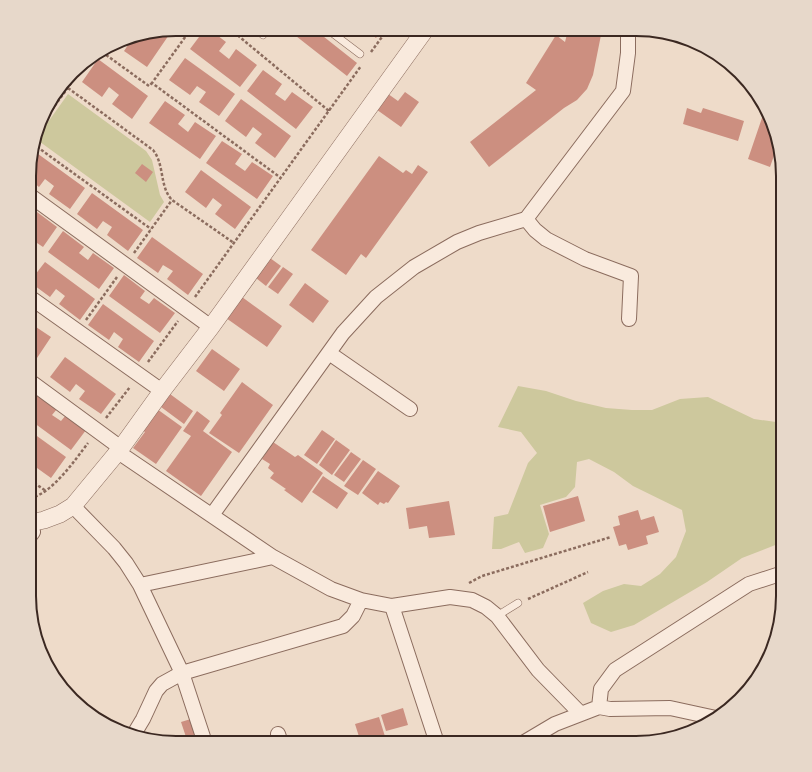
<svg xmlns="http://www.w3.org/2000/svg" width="812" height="772" font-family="'Noto Serif',serif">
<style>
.green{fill:#cdc89d}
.building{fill:#cc8f80}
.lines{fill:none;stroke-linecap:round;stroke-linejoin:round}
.service-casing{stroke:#8b6c5e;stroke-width:8}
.minor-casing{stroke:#8b6c5e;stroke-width:16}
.tertiary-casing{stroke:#8b6c5e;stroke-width:18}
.path{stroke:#8b6c5e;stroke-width:2.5;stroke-dasharray:3 2;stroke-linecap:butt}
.service{stroke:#f9eadd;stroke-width:7}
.minor{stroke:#f9eadd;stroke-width:14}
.tertiary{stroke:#f9eadd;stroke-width:17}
.rim{fill:none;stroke:#3b2821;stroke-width:2}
</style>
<rect width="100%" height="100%" fill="#eedbc9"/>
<!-- green -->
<path class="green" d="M68,94l78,57 6,9 8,35 4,7 -14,20 -114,-83z
M518,386l28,5 30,10 30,7 26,2h20l28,-11 28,-2 46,22 29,4v119l-41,16 -35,24 -73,43 -23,7 -20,-9 -8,-20 20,-12 21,-7 17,2 19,-12 16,-17 10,-26 -4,-21 -49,-24 -19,-14 -25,-13 -12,3 -2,25 -9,10 -26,8 9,29 -6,14 -18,5 -6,-11 -18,7h-9l2,-32 14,-3 20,-51 9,-10 -16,-21 -23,-5z"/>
<!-- building -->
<path class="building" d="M173,29l-26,38 -23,-16 10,-15z
M205,29h4l17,13 -7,9 10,8 7,-10 21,16 -17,22 -50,-38z
M287,29h27l43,34 -10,13z
M365,29h2l15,1 -6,8z
M568,30h34l-9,45 -6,14 -10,11 -13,8 -75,59 -19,-25 66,-52 -10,-7 30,-48 9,7z
M185,58l50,36 -16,22 -20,-14 7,-10 -9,-6 -7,9 -21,-15z
M98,59l50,37 -16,23 -20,-15 7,-9 -10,-8 -7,10 -20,-15z
M263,70l19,14 -7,10 10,7 7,-9 21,15 -17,22 -49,-38z
M384,91l14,10 7,-9 14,10 -18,25 -28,-20z
M241,99l50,37 -16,22 -20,-15 7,-9 -9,-7 -7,10 -21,-16z
M165,101l20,14 -7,9 10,8 7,-10 21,14 -16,23 -51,-36z
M687,108l14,5 2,-5 41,13 -6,20 -55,-17z
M765,109l10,20 4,19 -2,-1 -7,20 -22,-8z
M222,141l20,13 -7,10 10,7 7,-9 21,14 -16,23 -51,-36z
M34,151l51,37 -15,21 -21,-15 5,-8 -9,-7 -6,8 -7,-6v-27z
M379,156l24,17 3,-3 6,4 6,-9 10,7 -62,86 -5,-4 -15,21 -35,-25z
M142,164l11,8 -7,10 -11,-9z
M201,170l50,37 -16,22 -20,-15 7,-9 -9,-7 -7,10 -21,-16z
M92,193l51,37 -15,21 -21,-16 5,-8 -9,-6 -6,8 -20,-15z
M37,212l20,15 -14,20 -12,-8v-19z
M63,231l21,16 -5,6 9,7 5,-7 21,15 -15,21 -51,-37z
M152,237l51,37 -15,21 -21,-16 6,-8 -10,-6 -5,8 -21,-15z
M270,258l11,8 -15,20 -10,-8z
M45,262l50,37 -15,21 -21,-16 6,-8 -9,-7 -6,8 -19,-14v-3z
M283,267l10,7 -15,20 -10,-7z
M124,275l21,16 -5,7 9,6 5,-6 21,15 -15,20 -51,-37z
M305,283l24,18 -16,22 -24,-18z
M242,297l40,29 -15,21 -41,-29z
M103,304l51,37 -15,21 -21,-15 5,-8 -9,-7 -5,8 -21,-15z
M36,327l15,10 -20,30v-33z
M212,349l28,20 -16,22 -28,-20z
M65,357l51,37 -15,20 -22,-15 6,-8 -9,-7 -6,8 -20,-15z
M242,382l31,23 -34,48 -30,-20 13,-18 -2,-2z
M35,392l22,17 -5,6 9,6 5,-6 20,15 -15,20 -41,-30v-21z
M170,394l23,17 -9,13 -23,-17z
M157,409l25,18 -26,37 -23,-16 12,-16 -3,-2z
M197,411l13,10 -7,10 29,21 -31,44 -35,-25 25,-35 -8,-5z
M322,430l13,9 -18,25 -13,-9z
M30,431l36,26 -15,21 -21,-15 5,-9 -5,-4z
M336,440l14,10 -18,25 -13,-10z
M273,442l22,15 3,-2 25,18 -21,30 -18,-13 2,-1 -16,-11 4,-5 -6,-5 2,-4 -8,-5z
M351,452l10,7 -17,23 -10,-7z
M363,460l13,9 -18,26 -14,-9z
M378,471l22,15 -12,17 -2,-1 -2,2 -4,-2 -2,3 -16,-12z
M323,476l25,17 -11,16 -25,-17z
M578,496l7,25 -35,11 -7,-26z
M449,501l6,34 -26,3 -2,-12 -18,3 -3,-21z
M638,510l3,10 13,-4 5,16 -13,4 2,8 -20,6 -2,-6 -7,2 -6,-19 7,-2 -2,-9z
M403,708l5,17 -22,6 -5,-16z
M379,717l8,26h-26l-6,-19z
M194,718l7,25h-13l-7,-21z
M413,735l2,8h-25v-1z"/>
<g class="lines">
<defs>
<path id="service" d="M327,29l33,25
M263,35l4,-6
M497,616l21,-13"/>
<path id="minor" d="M32,197l179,130
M526,219l9,11 11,9 39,20 46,17 -2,43
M31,298l131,93
M329,353l81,56
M31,382l90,66
M118,452l155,105 58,32 30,11 31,6 58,-9 22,3 14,7 11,9 41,54 42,43
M73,506l41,42 12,15 14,22 42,88 23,70
M212,515l131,-182 33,-36 38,-30 43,-25 22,-9 47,-14 97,-128 5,-38v-23
M30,536l3,-4 -3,-6
M140,585l133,-28
M392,606l45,137
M599,707l2,-18 14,-19 134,-86 34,-11
M134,734l9,-15 13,-28 6,-7 20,-11 161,-47 10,-10 8,-16
M278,734l3,9
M523,743l32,-19 44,-17 11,2 60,-1 46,10"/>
<path id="tertiary" d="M30,523l14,-3 16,-6 13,-8 48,-58 41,-57 49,-64 214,-297"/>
</defs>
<!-- service casing -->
<use href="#service" class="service-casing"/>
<!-- minor casing -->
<use href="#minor" class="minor-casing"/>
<!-- tertiary casing -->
<use href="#tertiary" class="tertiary-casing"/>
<!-- path -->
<path class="path" d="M191,29l-39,54 129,95
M230,29l99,82
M102,52l47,34 3,-3
M371,52l16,-22
M68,88l85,62c12,15 6,36 19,50l62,43
M40,126l48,-66
M33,144l118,85
M134,253l38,-53
M195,297l166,-231
M86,320l31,-43
M148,362l30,-41
M106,418l24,-31
M30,480l16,11
M30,498c22,-4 45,-38 58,-55
M469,583l13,-7 129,-39
M528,599l60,-27"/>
<!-- service -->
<use href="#service" class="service"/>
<!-- minor -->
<use href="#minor" class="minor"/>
<!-- tertiary -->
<use href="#tertiary" class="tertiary"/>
</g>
<!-- crop -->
<path d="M0 0H812V772H0ZM176 36H636A140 140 0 0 1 776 176V596A140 140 0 0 1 636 736H176A140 140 0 0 1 36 596V176A140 140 0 0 1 176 36Z" fill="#e7d8ca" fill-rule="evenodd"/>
<path class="rim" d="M176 36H636A140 140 0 0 1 776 176V596A140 140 0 0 1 636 736H176A140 140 0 0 1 36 596V176A140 140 0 0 1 176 36Z"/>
</svg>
